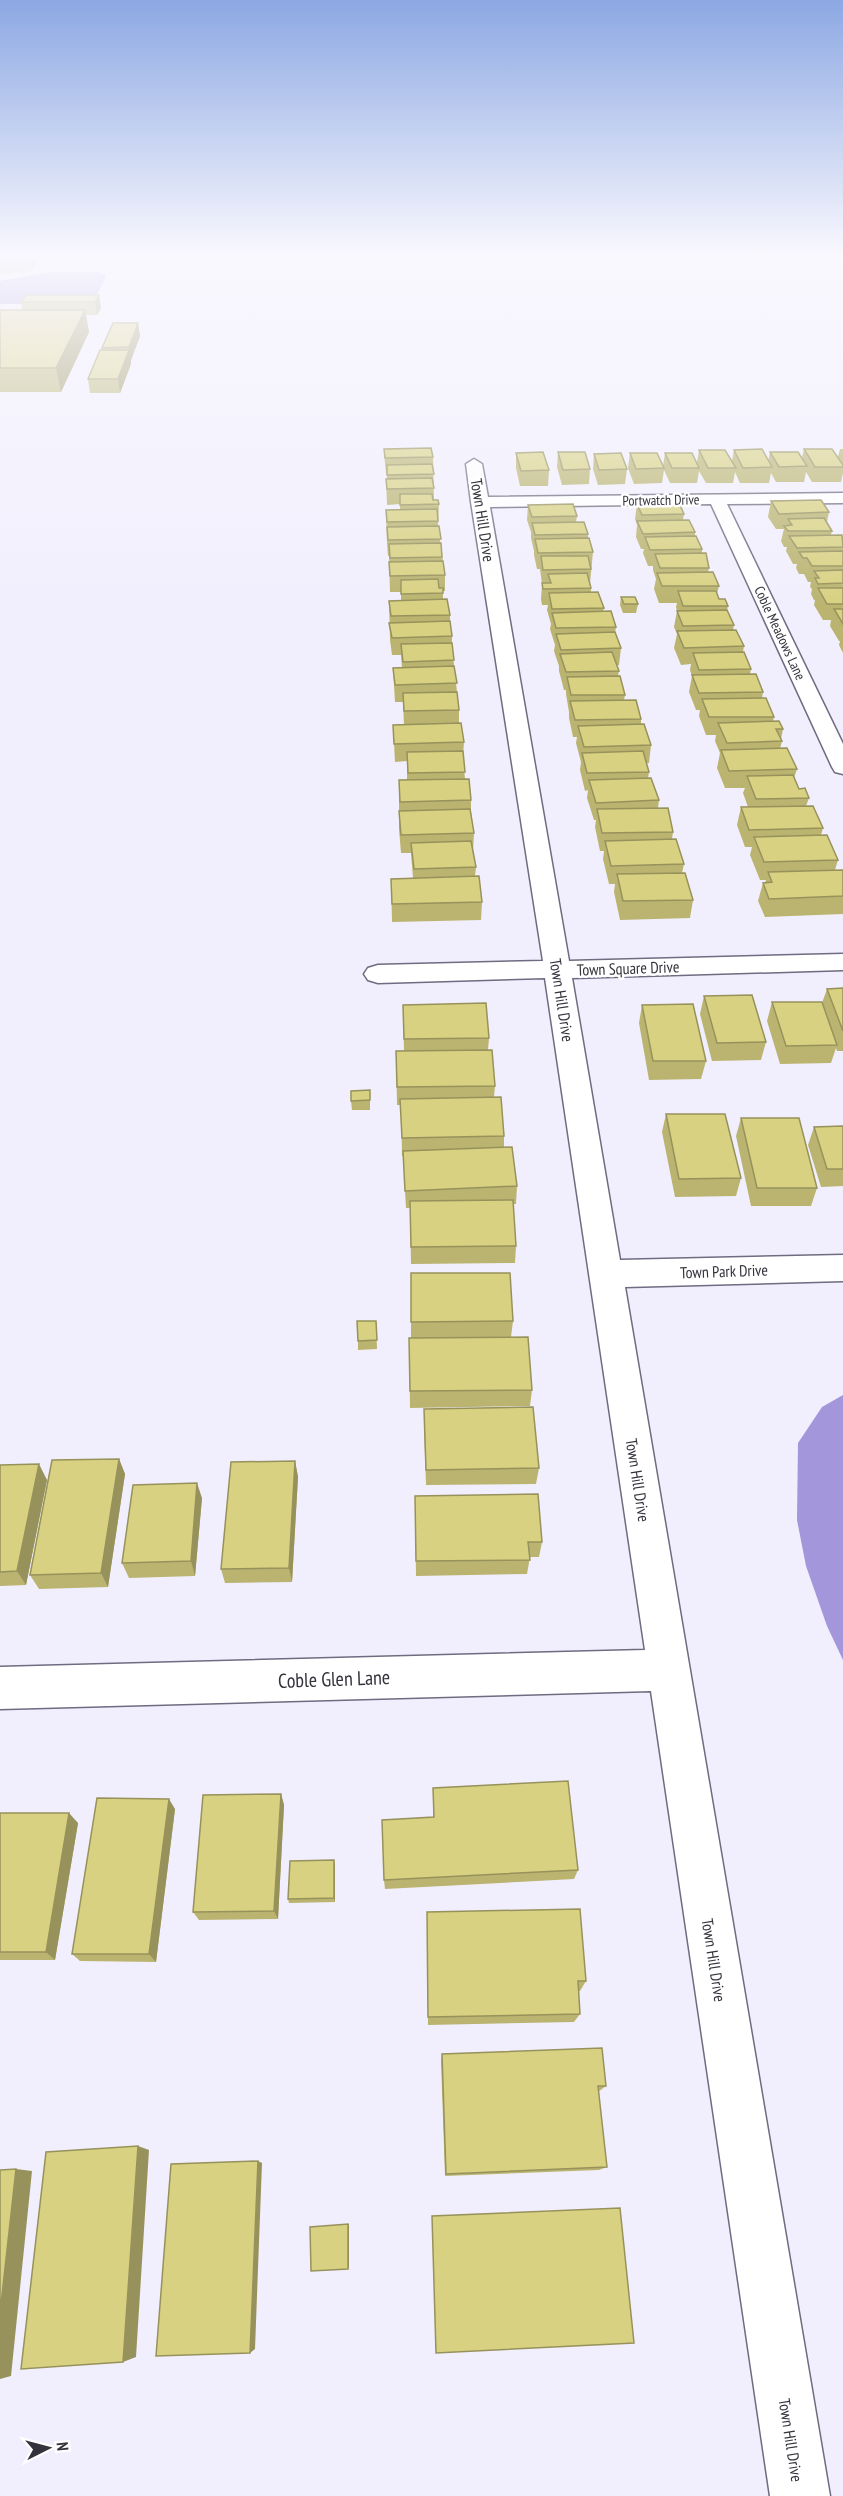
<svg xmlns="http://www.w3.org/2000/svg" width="843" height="2496" font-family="'PT Sans Narrow',sans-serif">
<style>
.water{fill:#a396db}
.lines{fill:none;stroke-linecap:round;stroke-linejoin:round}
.minor-casing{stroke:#6f6b80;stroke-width:3}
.minor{fill:#fff;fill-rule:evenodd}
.wall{fill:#bab470}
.shaded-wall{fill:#97925b}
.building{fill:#d8d182;stroke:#97925b;stroke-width:1.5}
.labels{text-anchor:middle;stroke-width:5;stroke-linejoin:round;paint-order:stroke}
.far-street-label{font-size:14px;fill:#34323b;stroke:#fff}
.street-label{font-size:16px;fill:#34323b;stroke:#fff}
.near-street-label{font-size:20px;fill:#34323b;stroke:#fff}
</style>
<rect width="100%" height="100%" fill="#f1effd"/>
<!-- water -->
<path class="water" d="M50,272h48l7,2 1,3 -10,20 -37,7h-59v-23z
M843,1395v265l-16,-34 -21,-60 -9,-46 1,-77 24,-36z"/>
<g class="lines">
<defs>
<path id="minor" d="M474,459l8,5 6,33 355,-4v10l-116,1 116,240v30l-8,-2 -3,-5 -121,-263 -221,3 79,454 274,-7v16l-271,8 48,282 223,-5v26l-218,6 205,1209h-60l-119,-805 -651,18v-42l645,-17 -100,-672 -167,5 -10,-3 -4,-6 4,-6 10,-3 165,-4 -72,-459 -5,-38z"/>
</defs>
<!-- minor casing -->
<use href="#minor" class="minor-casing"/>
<!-- minor -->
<use href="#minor" class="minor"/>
</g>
<!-- wall -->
<path class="wall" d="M0,257h36l1,5 -7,10 -30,1z
M99,295l2,13 -4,7h-11l3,17 -28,60h-61v-82h22l-1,-8z
M138,323l2,13 -9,24v4l-11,29h-30l-2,-14 14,-29v-2z
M384,449l49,8 1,43 5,4 -1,22 7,49v16h-2v9l7,15v6l2,15v11l7,63v13l5,19 -1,14 2,23 6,21v11l3,22 -1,18 3,16 -1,9 7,26 -1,18 -89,2 -1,-43 22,-1 -2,-25h-10l-2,-24v-49h8v-19l-12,1 -2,-37h11l-1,-23h-8l-2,-34h9l-1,-13h-9l-2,-15 -1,-39 12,-1v-8h-11l-1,-36h-1l-1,-13 -1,-33h14v-6l-13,1 -1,-26h1v-6h-1l-1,-9z
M804,449l34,8 2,-8h3v24l-2,9h-29l-6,-10 -2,10h-28l-5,-9 -2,10h-29l-5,-11 -2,11h-27l-7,-12 -2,12h-27l-6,-13 -2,13 -28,1 -6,-16 2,-15 33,13 2,-13 32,9 2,-12 33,11 2,-11 34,12 2,-10 32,6z
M558,452l32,17 -1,15 -27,1 -5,-18z
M516,453l33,17 -1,16h-28l-4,-18z
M594,454l33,15 -2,15 -27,1 -5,-16z
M771,501l58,11 -2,10 5,9 -1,4 12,1v117l-4,-8 1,-4h-1l-9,-15 1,-6h-8l-9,-15 1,-5h-1l-3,-6 1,-5 -2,-2 1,-5h-3l-4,-8h-5l-3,-6 1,-4h-4l-7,-13 1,-4h-3l-3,-6 3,-12h-8l-8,-12z
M637,504l47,10 -1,6 12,12v4l7,13v4l7,15 -1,4 11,14 -2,8 2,5 9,7 -1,4 7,15 -1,5 11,16 -1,6 8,17 -1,5 13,18 -1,6 12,19 -1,4 10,8 -2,10 1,2 -2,8 17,20 -3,9 5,11 10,9 -3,8 17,22 -2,7 17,25 -3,10h8v44l-78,3 -7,-16 5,-18h2l1,-3h-6l-10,-25 2,-8h-7l-8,-22 4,-18h7l-5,-14 2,-5h-20l-8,-20 3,-15 -5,-12 1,-6h-10l-7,-19 1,-6h-4l-7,-18 3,-16 -2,-6 1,-6 -10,1 -7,-17 3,-14 -3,-7 3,-16 -1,-4 1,-4h-18l-5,-14 2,-10 -3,-9v-4h-5l-5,-13 1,-4h-3l-5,-12 1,-12 -2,-6z
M528,505l49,11 -1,6 12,12v4l5,14 -3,31 1,5v4l13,16 -1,4 13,15 -1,6 6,15 -2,17h-2l2,6 -1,5 7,19 -1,5 17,19v5l10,21 -2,18h-3l3,9 -1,6 11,22 -1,8 15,24 -1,7 12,25 -2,9 11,27 -3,18 -70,2 -6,-28 1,-8h-6l-6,-25 1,-8h-4l-5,-24 1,-7h-2l-7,-22 1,-8 -3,1 -5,-21 1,-8 -5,-19 1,-6h-4l-4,-19v-6l-3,-18v-4h-2l-5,-19v-5l-5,-15 1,-6 -5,-16 1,-5 -4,-14 1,-5h-6l-1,-6 1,-15 -2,-15h-3l-3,-14v-4l-3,-13v-6l-4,-12z
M621,597l17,7 -2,9h-13l-3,-8z
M843,988v63h-6l-1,-3 -5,15 -51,1 -13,-43 5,-19 50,1 5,-14z
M704,996l62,46 -5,18 -49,1 -12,-47z
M403,1005l86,33 -1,12 7,36 -1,11 10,39v11l13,39 -1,18h-3l3,42 -1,17 -104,1 -1,-56h-4l-3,-52h-1l-1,-51h-4l-1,-54h8z
M642,1005l64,56 -5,18 -52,1 -10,-57z
M370,1090v20h-18l-1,-9z
M666,1114l75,64 -5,18 -61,1 -13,-65z
M741,1118l76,70 -6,18h-60l-15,-70z
M843,1126v60l-22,1 -13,-42 6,-18z
M411,1273l102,48 -2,16 21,53 -2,16 -120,2 -1,-70h2z
M376,1321l1,28 -19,1v-9z
M424,1425l115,43 -3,16 -110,1z
M119,1459l6,15 -17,113 -69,2 -9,-14z
M295,1461l3,16 -6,105 -67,1 -4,-14z
M0,1465l47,15 -21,105 -26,1z
M415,1496l127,46 -3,15h-9l-3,17 -111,2z
M202,1498l-7,78 -66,2 -7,-15z
M433,1788l145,82 -4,9 -189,10 -1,-9 49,-63z
M281,1794l3,11 -6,114 -79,1 -6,-8z
M175,1809l-19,153 -76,-1 -8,-7z
M0,1813l78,10 -23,137h-55z
M335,1865v37l-46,1 -1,-4z
M427,1923l159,58 -6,10h-2l2,23 -6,8 -146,3z
M442,2054l164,32 -8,6 9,75 -8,3 -154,6 -4,-115z"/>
<!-- shaded-wall -->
<path class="shaded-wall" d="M30,257h6l1,5 -7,10 -2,-12z
M99,295l2,13 -4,7 -2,-13z
M85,310l4,22 -28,60 -5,-24z
M138,323l2,13 -9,24v4l-11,29 -2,-14 11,-28v-4z
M119,1459l6,15 -17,113 -7,-14z
M295,1461l3,16 -6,105 -3,-14z
M39,1464l8,16 -21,105 -9,-14z
M197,1483l5,15 -7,78 -4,-15z
M281,1794l3,11 -6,114 -4,-8z
M169,1799l6,10 -19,153 -7,-8z
M69,1813l9,10 -23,137 -9,-8z
M334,1860l1,5v37l-1,-4z
M138,2146l11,4 -13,207 -13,5z
M258,2161l4,2 -7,186 -5,4z
M16,2169l16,2 -21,205 -11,3v-66z
M348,2224h1v44l-1,1z"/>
<!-- building -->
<path class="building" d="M0,257h30l-2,3h-28z
M26,295h73l-4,7h-74z
M0,310h85l-29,58h-56z
M113,323h25l-9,24 -27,1z
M100,350h29l-11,29h-30z
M431,448l2,9 -48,1 -1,-9z
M762,449l10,18 -29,1 -9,-18z
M804,449h28l11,16v2h-28z
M699,450h26l11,18h-28z
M543,452l6,18 -28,1 -5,-18z
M558,452h27l5,17 -27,1z
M770,452h28l9,14 -28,1z
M621,453l6,16 -28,1 -5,-16z
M630,453h27l7,15 -28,1z
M665,453h27l7,15h-27z
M432,464l2,10 -47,1v-10z
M432,478l2,10 -47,1 -1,-10z
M400,494h32l1,6h5l1,4 -39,1z
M821,500l8,12 -50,2 -8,-13z
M679,503l5,11 -42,1 -5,-11z
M573,504l4,12 -45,1 -4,-12z
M437,509l1,12 -51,1 -1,-12z
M824,518l8,13h-44l-4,-5 8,-1 -4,-6z
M689,520l6,12 -52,2 -6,-13z
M584,522l4,12 -53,1 -3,-12z
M439,526l2,13 -53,1 -1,-13z
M842,535l1,12 -46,1 -8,-12z
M696,536l6,13 -52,1 -5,-13z
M589,538l4,14 -55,1 -3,-14z
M441,543l1,14 -52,1 -1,-14z
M843,551v15h-31l-5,-8h-4l-4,-6z
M706,553l3,15h-49l-5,-14z
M541,556h47l3,13 -48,1z
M443,561l2,14 -55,1 -1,-14z
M843,570v13l-25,1 -3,-6h4l-5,-7z
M713,572l6,14h-57l-5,-13z
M587,573l4,15 -48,1 -1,-6h9l-3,-9z
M438,579l1,9h4v5l-42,1v-14z
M818,588h25v16h-16z
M678,591h38l3,8h6l3,7h-45z
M598,592l6,16 -52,1 -3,-16z
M621,597h14l3,7h-14z
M447,599l3,16 -59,1 -2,-15z
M834,609h9v15z
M727,610l7,15 -51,1 -6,-15z
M611,611l5,16 -60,1 -4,-15z
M450,621l2,15 -60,2 -3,-15z
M736,630l8,16 -60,2 -7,-17z
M615,632l6,16 -60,2 -5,-16z
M452,643l2,17 -51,2 -2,-18z
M612,652l7,19 -53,1 -6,-18z
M744,652l7,17 -52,1 -6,-17z
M454,666l3,17 -62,2 -2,-17z
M756,674l7,18 -64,1 -7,-18z
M620,676l5,19h-54l-4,-18z
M457,692l2,18 -55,1 -1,-18z
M766,698l8,19h-65l-7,-18z
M636,700l5,19 -66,1 -5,-19z
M779,721l4,8h-7l6,12 -55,2 -9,-20z
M461,723l3,19 -70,2 -1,-19z
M644,724l7,21 -67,2 -6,-21z
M787,748l10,21 -68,2 -8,-21z
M463,751l2,21 -57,1 -1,-21z
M643,751l6,21 -62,1 -5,-20z
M793,775l6,14 6,-1 4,10 -53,1 -9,-23z
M651,778l8,22 -63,3 -7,-23z
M469,779l2,21 -71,2 -1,-22z
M813,806l10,22 -74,2 -8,-23z
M668,808l5,24 -71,1 -5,-24z
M470,809l4,24 -73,2 -2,-24z
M827,835l11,25 -74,2 -10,-25z
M676,839l8,25 -73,2 -6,-25z
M471,841l5,26 -62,2 -3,-26z
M843,870v26l-74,3 -6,-16 9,-1 -4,-10z
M685,873l8,27 -70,1 -6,-27z
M479,876l3,26 -90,2 -1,-25z
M843,988v43l-16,-42z
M752,995l14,47 -49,1 -13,-47z
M772,1002h50l15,43 -51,1z
M486,1003l3,35 -85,1 -1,-34z
M693,1004l13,57h-53l-11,-56z
M492,1050l3,36 -98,1 -1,-36z
M370,1090v10l-19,1v-10z
M501,1097l3,39 -102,2 -2,-39z
M666,1114h59l16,64 -62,1z
M741,1118h58l18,70h-60z
M843,1126v43h-16l-13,-42z
M512,1147l5,39 -112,5 -2,-40z
M513,1200l3,46 -105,1 -1,-46z
M411,1273h99l3,48 -102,1z
M357,1321h19l1,19 -19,1z
M528,1337l4,53 -122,1 -1,-53z
M533,1407l6,61 -113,2 -2,-61z
M119,1459l-18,114 -71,2 22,-115z
M295,1461l-6,107 -68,1 10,-107z
M39,1464l-22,107 -17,1v-107z
M197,1483l-6,78 -69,2 11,-78z
M538,1494l4,48h-14l2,18 -114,1 -1,-65z
M568,1781l10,89 -194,10 -2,-60 52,-3 -1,-29z
M281,1794l-7,117 -81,1 10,-117z
M97,1798l72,1 -20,155h-77z
M0,1813h69l-23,139h-46z
M334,1860v38l-46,1 2,-38z
M580,1909l6,72h-8l2,33 -152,3 -1,-105z
M602,2048l4,38h-8l9,81 -161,7 -4,-120z
M138,2146l-15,216 -102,7 25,-217z
M258,2161l-8,192 -94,3 15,-192z
M16,2169l-16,144v-143z
M620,2208l14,135 -198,10 -4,-137z
M348,2224v45l-37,2 -1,-44z"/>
<!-- sky -->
<linearGradient id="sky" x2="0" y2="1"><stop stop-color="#8ca8e3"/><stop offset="0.42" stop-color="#f9f8fe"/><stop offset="1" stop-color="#f9f8fe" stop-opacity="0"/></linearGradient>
<rect width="843" height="607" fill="url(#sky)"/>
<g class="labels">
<!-- far-street labels -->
<g class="far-street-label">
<text transform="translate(661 500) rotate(-1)" y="5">Portwatch Drive</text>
<text transform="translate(780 633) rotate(65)" y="5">Coble Meadows Lane</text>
</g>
<!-- street labels -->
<g class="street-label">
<text transform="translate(483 520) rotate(81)" y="6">Town Hill Drive</text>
<text transform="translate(628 968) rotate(-2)" y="6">Town Square Drive</text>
<text transform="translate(562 1000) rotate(81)" y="6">Town Hill Drive</text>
<text transform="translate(724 1271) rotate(-2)" y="6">Town Park Drive</text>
<text transform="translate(638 1480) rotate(81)" y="6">Town Hill Drive</text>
<text transform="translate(714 1960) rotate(81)" y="6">Town Hill Drive</text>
<text transform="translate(791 2440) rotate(81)" y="6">Town Hill Drive</text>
</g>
<!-- near-street labels -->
<g class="near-street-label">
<text transform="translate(334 1679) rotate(-2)" y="7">Coble Glen Lane</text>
</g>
</g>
<!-- north arrow -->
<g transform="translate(48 2448) rotate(84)" stroke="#ffffff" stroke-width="4.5" paint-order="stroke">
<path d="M0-4.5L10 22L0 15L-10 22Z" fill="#34323b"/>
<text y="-9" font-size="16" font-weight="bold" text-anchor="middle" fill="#34323b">N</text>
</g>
</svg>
